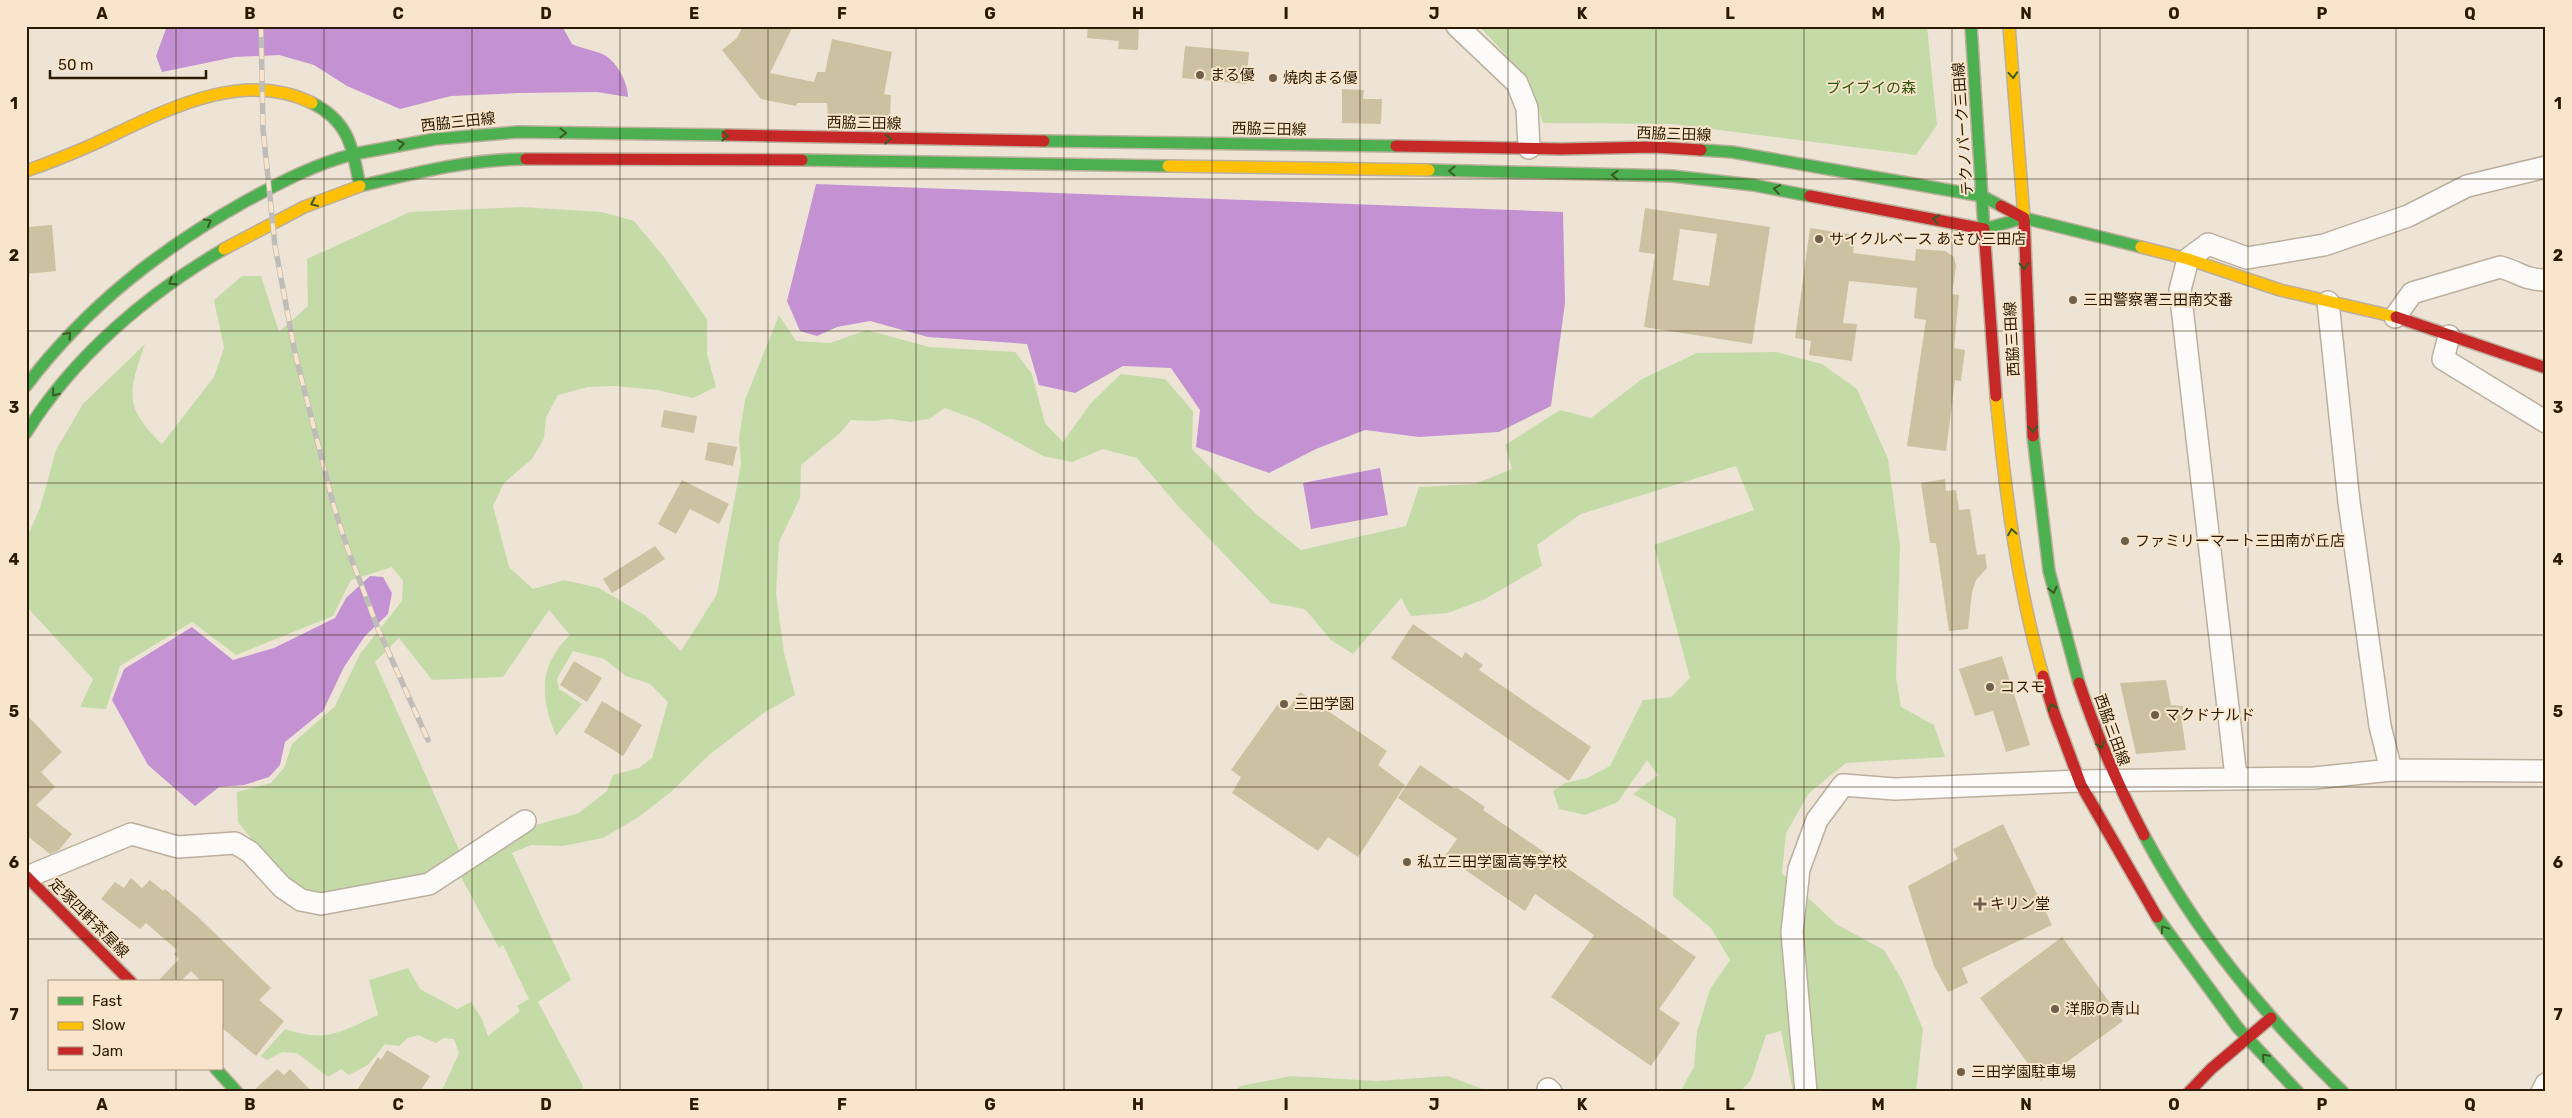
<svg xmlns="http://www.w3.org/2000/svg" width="2572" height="1118" font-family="Rubik,'Noto Sans JP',sans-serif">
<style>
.green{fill:#c4dba7}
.water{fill:#c492d2}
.building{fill:#ccc1a0;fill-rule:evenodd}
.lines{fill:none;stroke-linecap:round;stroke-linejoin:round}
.street-casing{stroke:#bcaf9c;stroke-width:24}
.fast-casing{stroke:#bcaf9c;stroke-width:14}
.slow-casing{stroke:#bcaf9c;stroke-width:14}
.jam-casing{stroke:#bcaf9c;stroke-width:14}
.street{stroke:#fcfbf9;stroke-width:21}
.fast{stroke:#4caf50;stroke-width:11}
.slow{stroke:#ffc107;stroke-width:11}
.jam{stroke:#c62828;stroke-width:11}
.rail-casing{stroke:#c0bdb8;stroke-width:5.5}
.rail{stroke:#f8e5cc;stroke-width:4;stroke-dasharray:11;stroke-linecap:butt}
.oneway{stroke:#3a5c24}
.grid{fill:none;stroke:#2b1900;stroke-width:1;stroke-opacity:0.55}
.poi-dot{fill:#6f604b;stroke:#f8e5cc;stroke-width:2}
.labels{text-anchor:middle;stroke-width:4;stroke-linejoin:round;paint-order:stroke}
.poi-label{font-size:15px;fill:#2b1900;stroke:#f8e5cc;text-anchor:start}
.park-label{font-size:15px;fill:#2d5507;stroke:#f8e5cc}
.street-label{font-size:15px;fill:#2b1900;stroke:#f8e5cc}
.neatline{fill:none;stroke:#2b1900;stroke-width:2}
.grid-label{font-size:16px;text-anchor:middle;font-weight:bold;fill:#2b1900}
</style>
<rect width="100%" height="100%" fill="#eee4d6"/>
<!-- green -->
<path class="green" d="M1479,26h448l10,99 -21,30 -244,-31 -129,-1 -14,-43z
M522,207l80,5 32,9 30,36 43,62v35l9,33 -23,11 -36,-8 -42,-4 -27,1 -30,8 -12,22 -2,21 -12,21 -28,24 -11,23 16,61 24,22 31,-9 35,8 47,28 35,35 36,-57 24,-130 -2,-27 6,-37 34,-85 17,26 34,2 37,-13 62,17 86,5 17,22 13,49 18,19 27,-38 31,-30 44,5 28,32 -1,38 64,65 45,36 105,-24 13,-39 56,-3 37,-15 -7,-24 55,-35 31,8 51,-39 55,-26 79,-1 46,12 35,25 31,70 12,87 -4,131 5,30 33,18 11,32 -99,6 -37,30 -23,40 -4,40 54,51 48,26 18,30 21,49 -7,63h-123l-12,-61 -15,4 -15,45 -11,12h-60l14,-25 3,-35 13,-43 20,-29 -19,-32 -38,-32 3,-77 -43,-25 25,-19 -11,-15 -29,42 -33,13 -26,-6 -6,-18 12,-8 22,-5 23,-12 33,-66 28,-3 19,-19 -36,-133 100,-35 -18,-44 -155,48 -44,31 5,21 -57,33 -37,14 -37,3 -10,-18 -48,56 -22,-14 -26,-31 -34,-6 -93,-97 -41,-48 -34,-9 -31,13 -29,-6 -66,-36 -32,-12 -16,11 -19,3 -19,-3 -18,2 -22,-1 -11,13 -39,32 -1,33 -21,44 -3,51 8,60 11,42 -30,17 -56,43 -38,37 -34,26 -34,20 -40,8 -32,-1 -19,8 59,127 -33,22 44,82 2,8h-145l5,-6 15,-33 -5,-14 -10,-1 -8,5 -18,-8 -10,3 -9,8 -14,-2 -17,21 -19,10 -8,-6 -13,8 -31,-24 -15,-1 -15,8 -6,-4 24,-27c43,14 54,3 93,-14l-9,-35 39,-12 12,21 37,20 14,-7 11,17 6,17 32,-25 -3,-5 12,-7 -26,-54 -4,3 -38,-71 37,-32 38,-20 43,-12 28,-22 6,-16 26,-7 13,-10 16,-56 -18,-18 -24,-8 -22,-17 -31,-8 -16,28 2,10 23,15 -26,32c-16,-40 -18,-70 14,-101l-21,-25 -46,67 -71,3 -33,-42 -24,24 85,190 -29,25 -121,19 -25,-16 -47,-58 -1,-30 34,-9 13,-15 8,-24 43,-38 25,-52 42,-53 1,-20 -11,-14 -41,13 -18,36 -97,39 -44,-33 -72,44 -14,43 -26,-2 13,-28 -67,-73v-67l14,-31 16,-58 27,-46 62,-60c-16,48 -23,61 17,100l52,-67 10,-29 -10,-48 28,-24h19l18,56 29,-26 -1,-47 103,-47z
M1291,1076l86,5 71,-5 42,16h-257l8,-6z"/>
<!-- water -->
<path class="water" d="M167,26h395l10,18c8,4 29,8 34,12 12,8 22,27 22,41l-31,-5 -78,1 -68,3 -51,13 -53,-23 -33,-21 -35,-10 -44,2 -73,15 -6,-16z
M816,184l747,28 2,91 -14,103 -52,26 -80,5 -54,-7 -49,19 -47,24 -73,-26 4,-37 -29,-42 -48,-2 -48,27 -36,-8 -12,-41 -99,-7 -58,-16 -33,6 -20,9 -17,-5 -13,-30z
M1380,468l8,47 -77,14 -8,-46z
M370,576l13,1 9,16 -4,21 -23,22 -21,31 -21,44 -38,31 -5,23 -11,12 -25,8 -25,2 -24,19 -47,-41 -36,-65 12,-31 68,-42 41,33 41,-12 61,-30 11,-20z"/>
<!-- building -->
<path class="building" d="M743,26h50l-23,47 44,9 3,-10h8l7,-33 60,13 -8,42 7,1 -1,23h-62l-1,-15h-30l-1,3 -35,-7 -39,-49 15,-12z
M1088,26h51l-1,24 -20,-1 1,-8 -32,-3z
M1185,46l64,6 -3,32 -64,-6z
M1342,89l22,1 -1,9h19l-1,25 -39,-1z
M1645,208l125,19 -18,117 -108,-17 11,-73 -16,-2zM1680,229l37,5 -8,52 -36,-6z
M52,225l4,46 -30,3v-47z
M1810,228l46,7 -3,18 62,8 1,-12 29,2 9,6 2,9 -4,28 7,1 -5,53 11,2 -4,31 -6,-1 -9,71 -39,-5 19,-126 -12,-2 3,-30 -68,-7 -6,42 14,1 -5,37 -43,-6 2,-14 -16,-3z
M664,410l33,6 -3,17 -33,-6z
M708,442l29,5 -4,19 -28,-6z
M1945,479l1,12 10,-1 3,20 11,-1 7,46 8,-1 2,14 -11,12 -4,12 -4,37 -19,2 -13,-88h-6l-9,-60z
M682,480l47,24 -10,20 -29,-15 -14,25 -18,-10z
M655,546l10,13 -53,34 -9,-14z
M1413,624l49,34 3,-6 18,13 -4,5 112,77 -22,34 -178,-123z
M2002,656l28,89 -24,7 -13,-41 -18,5 -16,-47z
M574,661l28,17 -15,24 -27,-17z
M2166,680l5,25 12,1 -1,17 4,27 -50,4 -16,-71z
M1300,692l87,59 -9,14 27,20 -47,72 -30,-20 -10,14 -86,-58 9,-16 -10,-7 49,-69 9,7z
M602,701l40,24 -19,31 -39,-24z
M26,714l36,38 -21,20 14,15 -19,18 36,29 -13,16 -9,4 -24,-19z
M1420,765l35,24 1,-2 29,20 -2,3 213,147 -37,52 21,14 -29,43 -100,-69 43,-62 -59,-41 -10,17 -80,-55 12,-17 -59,-41z
M2003,824l49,101 -90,43 6,15 -20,9 -14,-26 -26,-80 50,-27 -5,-10z
M131,878l11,10 8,-8 13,11 2,-2 33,28 73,71 -12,12 25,21 -28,35 -35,-29v-45h-19l-11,-11 -11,11h-23l22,-23 -5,-5 3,-4 -31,-27 -6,6 -39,-30 14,-17 9,6z
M2062,937l61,84 -82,60 -61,-83z
M387,1050l43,26 -10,16h-64l22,-35 3,3z
M277,1069l7,6 6,-6 22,23h-60z"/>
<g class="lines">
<defs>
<path id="street" d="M1457,26l60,57 10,25 2,40
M2328,302l21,200 31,224 11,44
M2395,317l17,-24 88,-26c19,5 24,13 46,13
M2449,336l-6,23 103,63
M2236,777l-56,-487 8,-31 20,-15 39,14 77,-13 84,-29 59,-30 79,-19
M27,877l104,-43 47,13 57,-4 15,9 32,35 19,13 20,4 108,-20 96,-63
M1548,1089l3,3
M1806,1092l-14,-160 7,-63 18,-49 26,-35 52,4 183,-8 236,-3 77,-8 155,1
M2542,1092l4,-8"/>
<path id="fast" d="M1971,26l13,203 40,-11 117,29
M312,103c38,19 40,45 48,83 55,-13 110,-27 166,-27
M1044,141l352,5
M1701,150l31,2 250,44 19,10
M354,154l81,-15 83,-7 209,3
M802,160l366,6
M1429,170l243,6 81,9 57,11
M26,386c60,-79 134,-137 220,-185 35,-19 69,-37 108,-47
M26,433c47,-76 121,-139 198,-184
M2033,436l16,135 30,112
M2144,835c52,98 120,180 199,257
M2157,917l81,111 60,64
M216,1069l21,23"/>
<path id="slow" d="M2009,26l15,192
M1168,166l261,4
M26,171c23,-8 45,-17 68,-27 65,-30 145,-77 218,-41
M2141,247l47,12 92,31 116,27
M224,249l80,-42 56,-21
M1996,396c9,94 21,189 47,280"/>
<path id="jam" d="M727,135l317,6
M1396,146l165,3 93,-2 47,3
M526,159l276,1
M1810,196l174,33 12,167
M2001,206l23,12 9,218
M2396,317l150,51
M2043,676l11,37 27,72 76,132
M2079,683c18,53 39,103 65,152
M26,876l105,106
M2189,1092l22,-23 60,-51"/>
</defs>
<!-- street casing -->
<use href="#street" class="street-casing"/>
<!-- fast casing -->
<use href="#fast" class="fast-casing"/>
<!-- slow casing -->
<use href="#slow" class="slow-casing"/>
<!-- jam casing -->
<use href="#jam" class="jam-casing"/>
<!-- street -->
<use href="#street" class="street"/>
<!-- fast -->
<use href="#fast" class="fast"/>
<!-- slow -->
<use href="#slow" class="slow"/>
<!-- jam -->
<use href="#jam" class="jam"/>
<defs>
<path id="rail" d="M261,26l2,103 12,117 20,107 39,154 14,43 31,81 49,109"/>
</defs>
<!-- rail casing -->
<use href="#rail" class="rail-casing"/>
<!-- rail -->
<use href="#rail" class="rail"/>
</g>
<!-- one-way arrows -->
<defs><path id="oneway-chevron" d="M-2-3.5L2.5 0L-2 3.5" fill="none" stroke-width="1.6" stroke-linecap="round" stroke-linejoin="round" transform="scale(1.25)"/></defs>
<g class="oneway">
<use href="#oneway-chevron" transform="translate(2013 75) rotate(86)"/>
<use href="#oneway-chevron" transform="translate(563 133) rotate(1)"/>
<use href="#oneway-chevron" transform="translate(725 136) rotate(1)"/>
<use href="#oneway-chevron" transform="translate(888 139) rotate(1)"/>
<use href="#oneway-chevron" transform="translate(401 144) rotate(-8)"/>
<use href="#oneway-chevron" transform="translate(1452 171) rotate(-179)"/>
<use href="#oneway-chevron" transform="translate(1615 175) rotate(-178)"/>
<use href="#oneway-chevron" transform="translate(1777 189) rotate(-170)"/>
<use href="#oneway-chevron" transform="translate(314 203) rotate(156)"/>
<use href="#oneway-chevron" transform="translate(1936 219) rotate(-168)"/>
<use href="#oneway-chevron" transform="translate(208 222) rotate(-29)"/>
<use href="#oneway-chevron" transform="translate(2024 266) rotate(89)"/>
<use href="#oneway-chevron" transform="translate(172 282) rotate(145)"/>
<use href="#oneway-chevron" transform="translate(68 335) rotate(-48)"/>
<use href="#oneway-chevron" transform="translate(55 393) rotate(128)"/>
<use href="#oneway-chevron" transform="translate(2033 429) rotate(85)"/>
<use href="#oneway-chevron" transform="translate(2012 532) rotate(-100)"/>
<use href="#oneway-chevron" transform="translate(2053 590) rotate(77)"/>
<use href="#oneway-chevron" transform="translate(2052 707) rotate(-109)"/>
<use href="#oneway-chevron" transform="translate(2101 745) rotate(69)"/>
<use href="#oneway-chevron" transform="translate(2164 929) rotate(-124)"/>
<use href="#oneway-chevron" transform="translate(2265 1057) rotate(-133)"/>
</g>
<!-- grid -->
<path class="grid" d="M176,26v956M324,26v1066M472,26v1066M620,26v1066M768,26v1066M916,26v1066M1064,26v1066M1212,26v1066M1360,26v1066M1508,26v1066M1656,26v1066M1804,26v1066M1952,26v1066M2100,26v1066M2248,26v1066M2396,26v1066M26,179h2520M26,331h2520M26,483h2520M26,635h2520M26,787h2520M26,939h2520M176,1069v23"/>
<!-- markers -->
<g class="poi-dot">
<circle cx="1200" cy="75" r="5"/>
<circle cx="1273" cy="78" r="5"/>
<circle cx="1819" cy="239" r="5"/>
<circle cx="2073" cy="300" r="5"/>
<circle cx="2125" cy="541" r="5"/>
<circle cx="1990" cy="687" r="5"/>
<circle cx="1284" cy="704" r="5"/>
<circle cx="2155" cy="715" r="5"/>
<circle cx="1407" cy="862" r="5"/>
<path d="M1977.5 896.5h5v5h5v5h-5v5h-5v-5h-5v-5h5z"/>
<circle cx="2055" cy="1009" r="5"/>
<circle cx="1961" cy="1072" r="5"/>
</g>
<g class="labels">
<!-- poi labels -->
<g class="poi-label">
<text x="1210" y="80">まる優</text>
<text x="1283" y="83">焼肉まる優</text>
<text x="1829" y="244">サイクルベース あさひ三田店</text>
<text x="2083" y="305">三田警察署三田南交番</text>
<text x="2135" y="546">ファミリーマート三田南が丘店</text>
<text x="2000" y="692">コスモ</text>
<text x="1294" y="709">三田学園</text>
<text x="2165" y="720">マクドナルド</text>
<text x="1417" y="867">私立三田学園高等学校</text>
<text x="1990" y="909">キリン堂</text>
<text x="2065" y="1014">洋服の青山</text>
<text x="1971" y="1077">三田学園駐車場</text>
</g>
<!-- park labels -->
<g class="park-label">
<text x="1871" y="93">ブイブイの森</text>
</g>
<!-- street labels -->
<g class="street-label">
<text transform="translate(458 122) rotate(-6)" y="5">西脇三田線</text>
<text transform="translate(864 123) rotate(1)" y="5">西脇三田線</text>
<text transform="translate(1269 129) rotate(1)" y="5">西脇三田線</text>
<text transform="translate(1963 129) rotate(-94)" y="5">テクノパーク三田線</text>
<text transform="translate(1674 134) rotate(2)" y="5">西脇三田線</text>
<text transform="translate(2012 339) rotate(-93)" y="5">西脇三田線</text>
<text transform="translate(2112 730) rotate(70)" y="5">西脇三田線</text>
<text transform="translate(89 918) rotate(45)" y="5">定塚四軒茶屋線</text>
</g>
</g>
<!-- border -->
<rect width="2572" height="1118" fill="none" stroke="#f8e5cc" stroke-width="55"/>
<!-- legend -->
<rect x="48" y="980" width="175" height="90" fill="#f8e5cc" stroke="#a6937a"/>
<rect x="58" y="997" width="25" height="8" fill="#4caf50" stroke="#a6937a"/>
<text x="92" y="1006" font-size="15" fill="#2b1900">Fast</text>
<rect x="58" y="1022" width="25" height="8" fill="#ffc107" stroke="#a6937a"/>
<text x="92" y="1030" font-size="15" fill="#2b1900">Slow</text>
<rect x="58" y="1047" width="25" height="8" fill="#c62828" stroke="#a6937a"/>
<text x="92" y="1056" font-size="15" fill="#2b1900">Jam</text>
<!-- scale -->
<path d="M50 70v8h156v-8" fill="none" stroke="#2b1900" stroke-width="2.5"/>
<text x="58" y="70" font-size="15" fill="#2b1900" stroke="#f8e5cc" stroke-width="4" paint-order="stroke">50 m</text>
<rect x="28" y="28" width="2516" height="1062" class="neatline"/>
<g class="grid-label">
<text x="102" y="19">A</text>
<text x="250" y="19">B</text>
<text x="398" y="19">C</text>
<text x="546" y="19">D</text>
<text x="694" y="19">E</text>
<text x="842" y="19">F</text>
<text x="990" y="19">G</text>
<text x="1138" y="19">H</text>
<text x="1286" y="19">I</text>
<text x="1434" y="19">J</text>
<text x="1582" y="19">K</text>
<text x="1730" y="19">L</text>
<text x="1878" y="19">M</text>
<text x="2026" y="19">N</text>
<text x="2174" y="19">O</text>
<text x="2322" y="19">P</text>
<text x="2470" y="19">Q</text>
<text x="14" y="109">1</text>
<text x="2558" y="109">1</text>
<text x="14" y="261">2</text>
<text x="2558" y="261">2</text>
<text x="14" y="413">3</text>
<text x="2558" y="413">3</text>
<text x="14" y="565">4</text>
<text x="2558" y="565">4</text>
<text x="14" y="717">5</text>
<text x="2558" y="717">5</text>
<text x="14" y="868">6</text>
<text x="2558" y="868">6</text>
<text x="14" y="1020">7</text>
<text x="2558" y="1020">7</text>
<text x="102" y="1110">A</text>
<text x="250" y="1110">B</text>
<text x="398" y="1110">C</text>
<text x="546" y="1110">D</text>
<text x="694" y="1110">E</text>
<text x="842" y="1110">F</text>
<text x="990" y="1110">G</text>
<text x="1138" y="1110">H</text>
<text x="1286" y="1110">I</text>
<text x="1434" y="1110">J</text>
<text x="1582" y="1110">K</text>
<text x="1730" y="1110">L</text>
<text x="1878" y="1110">M</text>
<text x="2026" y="1110">N</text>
<text x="2174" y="1110">O</text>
<text x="2322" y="1110">P</text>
<text x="2470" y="1110">Q</text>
</g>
</svg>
